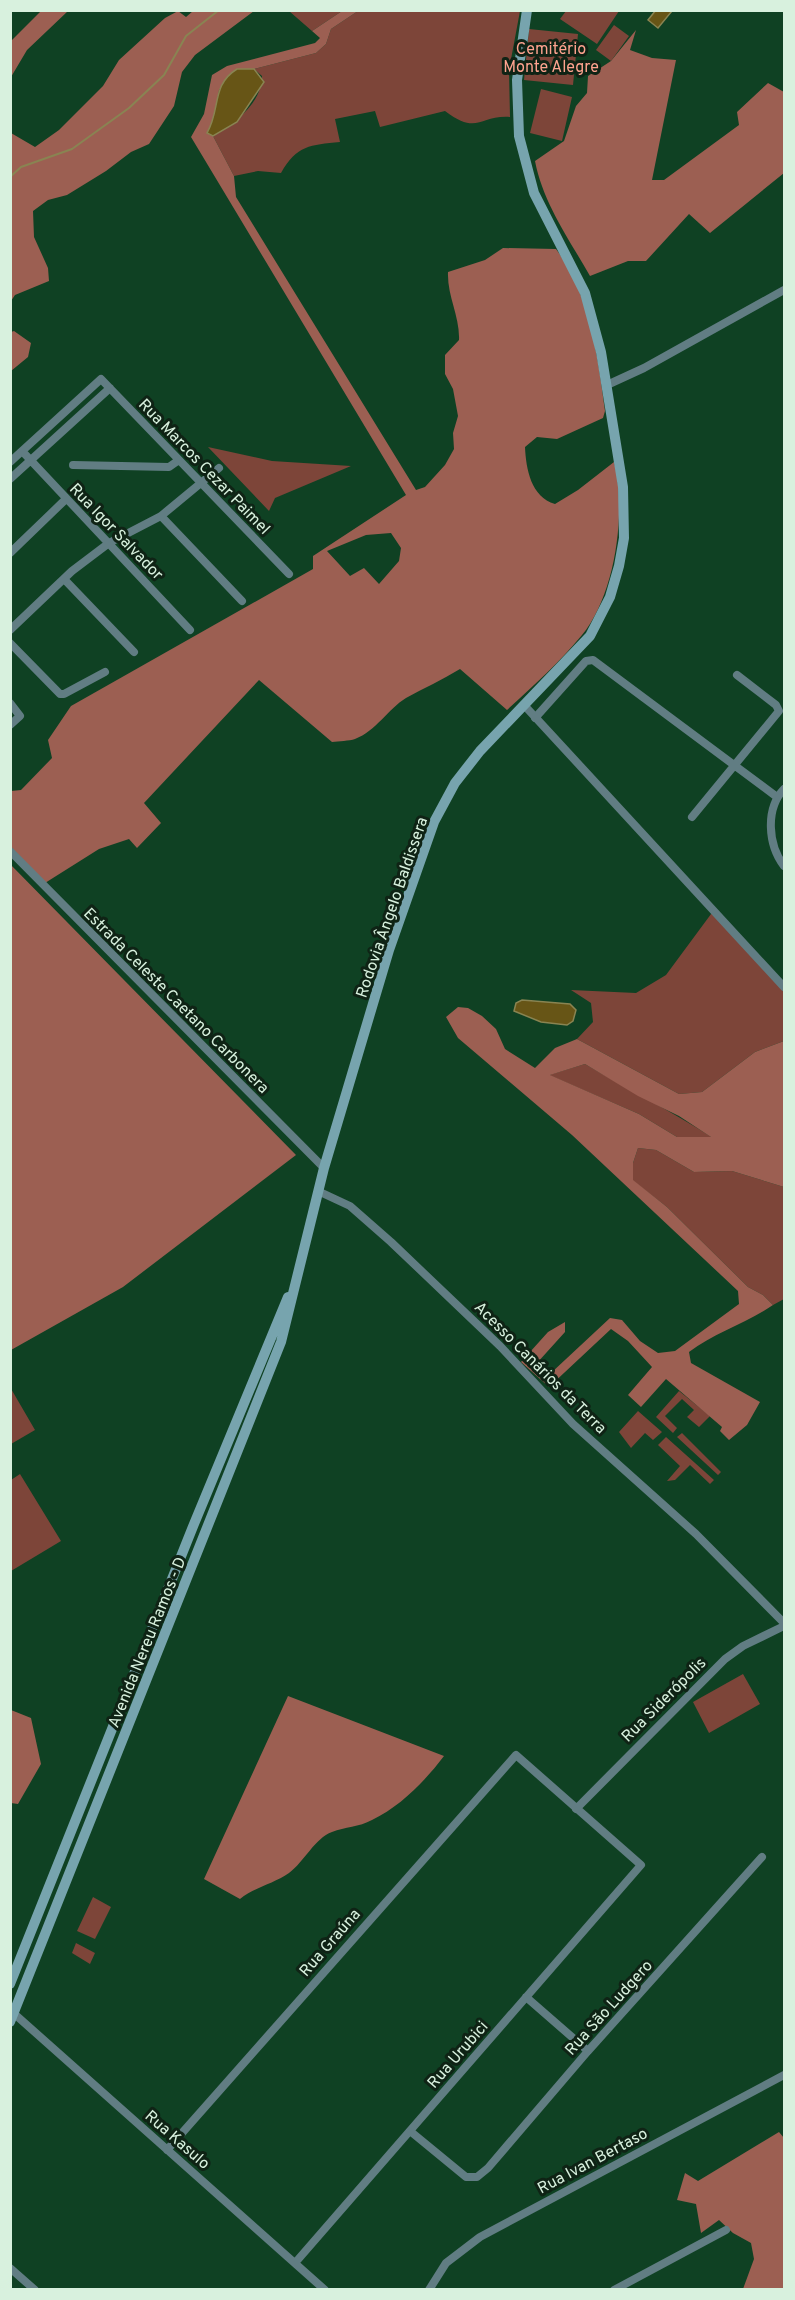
<svg xmlns="http://www.w3.org/2000/svg" width="795" height="2300" font-family="Overpass,sans-serif">
<style>
.green{fill:#7d4539}
.forest{fill:#9c5f52;fill-rule:evenodd}
.water{fill:#675516;stroke:#898452;stroke-width:1.5}
.lines{fill:none;stroke-linecap:round;stroke-linejoin:round}
.stream{stroke:#898452;stroke-width:2}
.street{stroke:#617d83;stroke-width:8}
.secondary{stroke:#77a4ae;stroke-width:10}
.labels{text-anchor:middle;stroke-width:6;stroke-linejoin:round;paint-order:stroke}
.park-label{font-size:16px;fill:#fea38f;stroke:#0f2315}
.street-label{font-size:16px;fill:#d8f1de;stroke:#0f2315}
</style>
<rect width="100%" height="100%" fill="#0f4123"/>
<!-- green -->
<path class="green" d="M289,11h53l-30,20z
M358,11h162l-11,59 1,47c-31,-2 -32,19 -65,-6l-65,16 -5,-16 -40,8 5,23c-30,3 -43,3 -59,31l-23,-2 -24,5 -21,-40c23,-15 48,-31 49,-60l-8,-7 62,-16 10,-9 5,-15z
M566,11v-1l53,1 -22,33 -37,-25z
M614,25l15,11 -18,25 -15,-11z
M529,29l49,5 -5,51 -49,-5z
M541,89l31,8 -10,44 -32,-8z
M208,447l64,14 79,5 -76,32 -6,13z
M714,910l70,77v54l-29,11 -53,40 -23,2 -102,-55 16,-17 -2,-19 -20,-13 65,3 30,-18z
M585,1064c42,25 86,47 128,74l-36,-1 -38,-23 -90,-39z
M638,1148l18,2 38,22 38,-1 52,16v112l-11,6 -10,-10 -15,-8 -81,-80 -35,-27 1,-17z
M10,1387l25,43 -24,14h-1z
M679,1391l31,25 -11,11 -12,-10 7,-7 -12,-11 -17,17 12,12 -4,5 -17,-16z
M638,1411l24,21 -9,8 -8,-7 -14,15 -12,-16z
M682,1433l39,39 -3,3 -41,-38z
M666,1437l48,43 -4,4 -20,-19 -15,15 -8,1 13,-15 -22,-21z
M20,1474l41,67 -50,30v-91z
M743,1674l17,30 -51,29 -16,-31z
M93,1897l18,10 -16,32 -18,-8z
M76,1943l19,10 -5,11 -18,-11z"/>
<!-- forest -->
<path class="forest" d="M42,10l26,1 -41,39 -16,27v-36z
M178,11l8,6 7,-6h61l-59,44 -13,17 -8,34 -25,38 -18,8 -25,19 -39,24 -19,5 -15,11 1,26 14,31 1,13 -34,14 -4,6v-168l24,14 24,-17 44,-44 16,-26 46,-42z
M342,11h16l-27,18 -5,15 -10,9 -62,16h-17l-18,21 -3,29 -9,14 6,3 21,40 2,21 180,293 9,-3 20,-22 9,-16 -1,-16 5,-17 -5,-27 -8,-15v-19l14,-15c1,-24 -12,-44 -11,-68l37,-12 18,-12 53,1c34,45 42,108 49,162l-2,7 -46,21 -20,-2 -12,10c1,22 6,50 30,57l23,-14 36,-28c13,49 1,134 -32,173 -22,27 -49,51 -75,75l-47,-41c-18,11 -36,19 -54,29 -18,11 -30,33 -51,41 -6,2 -16,2 -23,3l-73,-62 -115,123 17,20 -24,25 -8,-9 -30,10 -54,34 -34,-36v-56l10,-1 31,-32 -4,-18 23,-34 242,-137v-13l93,-61 -215,-358 13,-23 8,-39 15,-9 88,-23 5,-5 -8,-7zM391,533l10,15 -2,13 -20,23 -15,-16 -14,8 -23,-25 39,-16z
M636,30l-6,20 22,8 24,2 -24,120h12l75,-55 -2,-13 31,-29 16,9v81l-74,60 -21,-19 -43,47h-18l-38,15c-21,-37 -47,-73 -55,-115l29,-20 12,-35 11,-13 1,-17 23,-15z
M14,331l17,12 -3,14 -17,14v-39z
M10,864l286,291 -173,132 -112,63z
M458,1007l10,1 14,8 14,13 9,20 30,19 20,-20 22,-9 102,55 23,-2 53,-40 29,-11v146l-52,-16 -38,1 -38,-22 -18,-2 -5,15v17l34,27 81,80 15,8 10,10c-26,18 -59,28 -84,47l2,11 69,39 -13,23 -18,15 -9,-9 2,-4 -56,-48 -25,28 -13,-12 24,-28 -24,-26 -17,-12 -62,58 -28,-25 27,-30 17,-10v10l-28,31 14,10 59,-55 12,2 18,21 18,12 17,-2 64,-47 -1,-13 -166,-156 -114,-97 -12,-21zM585,1064l53,32 41,20 32,21h-34l-38,-23 -89,-39z
M288,1696l156,60c-19,25 -43,50 -72,64 -13,7 -27,7 -40,12 -17,6 -28,30 -43,41 -16,11 -34,14 -49,26l-36,-20z
M11,1710l20,8 10,46 -23,40 -7,-1z
M779,2132l5,6v151h-41l11,-30 -3,-16 -18,-10 -14,-13 -18,13 -5,-29 -19,-4 8,-27 13,8z"/>
<!-- water -->
<path class="water" d="M656,10l16,1 -14,17 -10,-8z
M237,69h17l10,13 -27,40 -24,14 -6,-3c14,-24 4,-48 30,-64z
M522,1000l48,4 6,6 -3,11 -6,4 -26,-3 -27,-11 2,-8z"/>
<g class="lines">
<!-- stream -->
<path class="stream" d="M10,177l11,-10 51,-18 57,-41 35,-33 22,-39 33,-26"/>
<!-- street -->
<path class="street" d="M607,385l37,-17 140,-78
M22,451l168,179
M10,462l91,-83 188,195
M73,465l96,2 10,-7
M10,479l100,-91
M161,516l81,85
M10,553l56,-54
M64,579l70,73
M10,630l62,-59 37,-28 52,-27 58,-48
M10,643l50,51h4l41,-22
M10,703l10,13 -10,9
M524,705l260,282
M535,718l51,-57 7,-1 184,137
M784,789c-19,20 -16,56 0,77
M692,817l87,-106 -3,-6 -39,-30
M10,851l314,317
M320,1192l30,14 41,36 109,104 73,78 123,110 88,89
M576,1809l149,-150 18,-13 41,-20
M526,1997l62,54
M10,2010l315,280
M410,2131l56,46h11l11,-9 100,-117 174,-194
M167,2150l349,-395 125,110 -346,398
M10,2268l25,22
M429,2290l17,-27 34,-26 304,-162
M614,2290l112,-60"/>
<!-- secondary -->
<path class="secondary" d="M10,1984l184,-460 94,-227
M10,2022l271,-680 43,-174 65,-218 45,-128 21,-39 25,-32 110,-115 20,-39 9,-31 5,-28 -1,-51 -22,-135 -16,-59 -51,-100 -15,-57 -2,-56 10,-70"/>
</g>
<g class="labels">
<!-- park labels -->
<g class="park-label">
<text x="551" y="54">Cemitério<tspan x="551" dy="18">Monte Alegre</tspan></text>
</g>
<!-- street labels -->
<g class="street-label">
<text transform="translate(205 466) rotate(46)" y="6">Rua Marcos Cezar Paimel</text>
<text transform="translate(117 531) rotate(46)" y="6">Rua Igor Salvador</text>
<text transform="translate(391 907) rotate(-71)" y="6">Rodovia Ângelo Baldissera</text>
<text transform="translate(177 1000) rotate(45)" y="6">Estrada Celeste Caetano Carbonera</text>
<text transform="translate(541 1367) rotate(45)" y="6">Acesso Canários da Terra</text>
<text transform="translate(146 1642) rotate(-68)" y="6">Avenida Nereu Ramos - D</text>
<text transform="translate(663 1699) rotate(-45)" y="6">Rua Siderópolis</text>
<text transform="translate(329 1942) rotate(-49)" y="6">Rua Graúna</text>
<text transform="translate(608 2007) rotate(-48)" y="6">Rua São Ludgero</text>
<text transform="translate(457 2054) rotate(-49)" y="6">Rua Urubici</text>
<text transform="translate(178 2139) rotate(41)" y="6">Rua Kasulo</text>
<text transform="translate(592 2160) rotate(-28)" y="6">Rua Ivan Bertaso</text>
</g>
</g>
<!-- border -->
<rect width="795" height="2300" fill="none" stroke="#d8f1de" stroke-width="24"/>
</svg>
